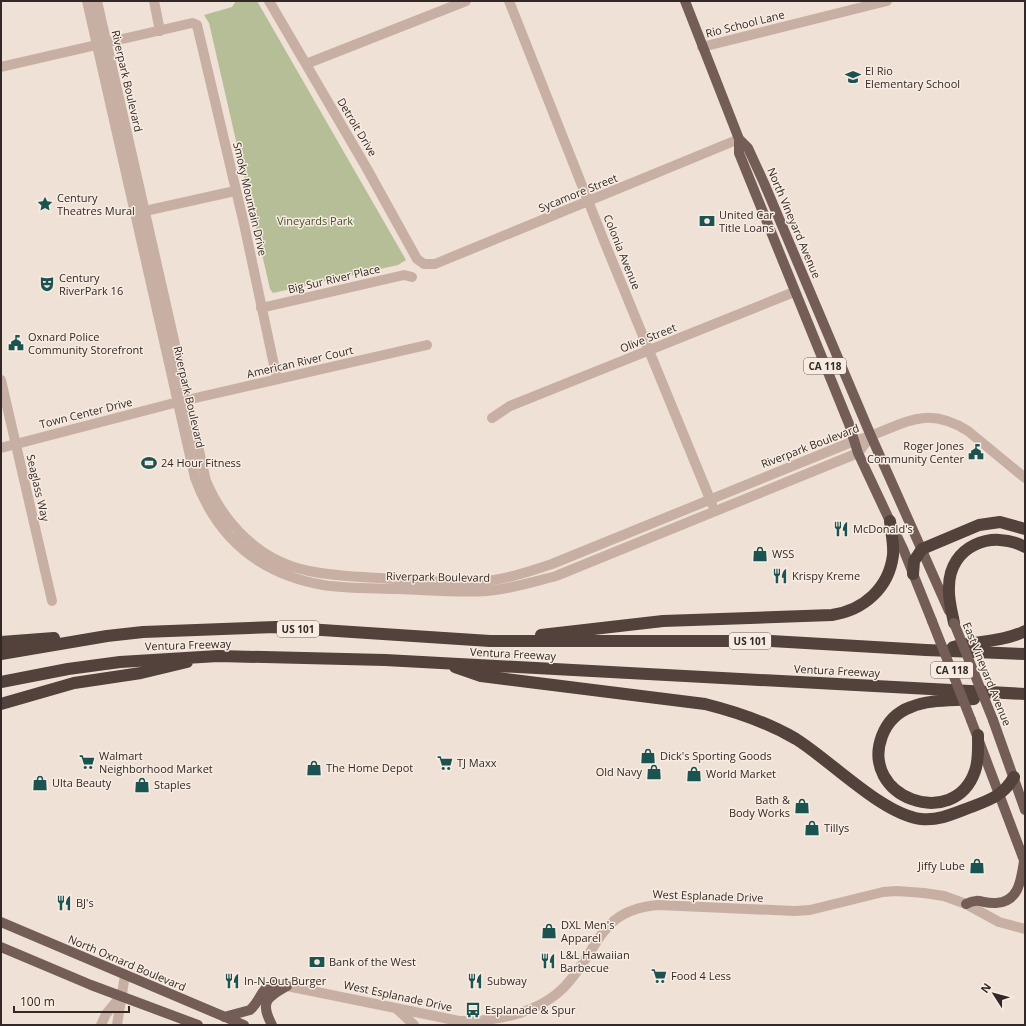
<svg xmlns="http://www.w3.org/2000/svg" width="1026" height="1026" font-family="'Open Sans',sans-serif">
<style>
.green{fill:#b5be97}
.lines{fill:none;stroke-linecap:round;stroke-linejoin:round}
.minor{stroke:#c7b0a3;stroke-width:10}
.major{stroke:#745d56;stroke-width:10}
.highway{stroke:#53413c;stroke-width:12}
.major-bridge{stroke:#745d56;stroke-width:10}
.labels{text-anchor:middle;stroke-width:3;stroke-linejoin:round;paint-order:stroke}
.shield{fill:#f8ece2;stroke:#6d635e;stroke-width:1}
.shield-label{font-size:10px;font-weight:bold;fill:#322825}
.street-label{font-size:11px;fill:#322825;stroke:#f8ece2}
.poi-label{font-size:11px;fill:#322825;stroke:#f8ece2;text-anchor:start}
.park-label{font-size:11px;fill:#455029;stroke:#f8ece2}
</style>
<rect width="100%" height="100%" fill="#f0e1d6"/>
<!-- green -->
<path class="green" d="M236,1h21l149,259 -8,5 -125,28 -3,-4 -61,-266 -5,-8 28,-8z"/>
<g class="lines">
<!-- minor -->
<path class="minor" d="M87,1l108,477c22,60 65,96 128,107 25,4 51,3 76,4 29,1 59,4 88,2 24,-2 46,-9 69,-15l302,-123 13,-17
M97,1l109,480c19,44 54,80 103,90 28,6 58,6 87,8 27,1 55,5 82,3 26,-2 50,-10 74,-18l302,-123c45,-11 66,-40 114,-10l57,47
M154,1l6,30
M269,1l97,166 51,92 7,5h11l304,-125
M509,1l95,240 108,263
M702,47l185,-46
M306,64l160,-63
M1,67l191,-44 5,2 47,199 33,155
M145,211l90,-20
M261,308l143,-33 8,2
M1,380l51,221
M492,418l18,-12 284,-114
M1,448l177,-46 249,-57
M287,986l172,35c36,1 82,-8 107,-36 34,-36 32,-75 92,-80l137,6 15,-1 73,-18 14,-1 27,2 20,3 22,8 33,18 26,7
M396,1008l18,17
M101,1025l5,-11 15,-18
M117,1025l8,-50"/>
<!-- major -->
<path class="major" d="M685,1l54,138 9,9 16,35 107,253 78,175
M739,139v14l110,271 9,29 46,98 28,70
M971,720l54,143
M993,720l32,90
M966,904c14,-7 16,0 30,-1 23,-1 25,-23 28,-42
M1,922l243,103
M1,947l90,38 107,40
M224,1017l26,-7c15,-13 10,-32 37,-24
M272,1025c-12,-23 -6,-27 15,-39"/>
<!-- highway -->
<path class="highway" d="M913,574l1,-13 8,-12 57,-24 21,-3 25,7
M954,623c-2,-11 -6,-24 -5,-36 0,-41 43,-58 76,-40
M541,635l122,-14 169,-6c32,-5 57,-27 61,-60 1,-11 -2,-23 -3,-34
M1,642l53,-4
M953,647c24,-6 50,-5 72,-16
M1,654l106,-18 36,-4 133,-5 214,14h281l155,9 99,4
M455,667l26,9 224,28c32,8 62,18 91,35 34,21 87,76 125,80 18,2 34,-6 50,-12 19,-7 33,-12 43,-30
M1,682l67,-13 52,-7 98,-6 167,4 640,34
M974,699c-20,2 -44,0 -63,8 -14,5 -24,16 -29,29 -23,61 72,96 93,35 4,-11 3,-24 3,-36
M1,704l73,-21 67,-10 46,-11"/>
<!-- major-bridge -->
<path class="major-bridge" d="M932,621l39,99
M954,623l39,97"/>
</g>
<!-- icons -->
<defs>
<symbol id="school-bare" viewBox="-9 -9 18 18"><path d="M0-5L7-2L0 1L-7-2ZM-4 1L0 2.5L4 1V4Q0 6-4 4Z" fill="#1b5351" stroke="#f8ece2" stroke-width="2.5" paint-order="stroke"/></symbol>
<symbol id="sight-bare" viewBox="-9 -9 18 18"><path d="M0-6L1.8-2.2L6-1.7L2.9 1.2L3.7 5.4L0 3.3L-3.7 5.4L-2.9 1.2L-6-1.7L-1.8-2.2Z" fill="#1b5351" stroke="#f8ece2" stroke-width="2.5" paint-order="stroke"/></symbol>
<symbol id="bank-bare" viewBox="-9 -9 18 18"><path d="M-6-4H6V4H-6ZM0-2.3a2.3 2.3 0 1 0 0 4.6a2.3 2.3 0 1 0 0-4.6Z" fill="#1b5351" stroke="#f8ece2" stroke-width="2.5" paint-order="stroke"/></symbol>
<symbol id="theatre-bare" viewBox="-9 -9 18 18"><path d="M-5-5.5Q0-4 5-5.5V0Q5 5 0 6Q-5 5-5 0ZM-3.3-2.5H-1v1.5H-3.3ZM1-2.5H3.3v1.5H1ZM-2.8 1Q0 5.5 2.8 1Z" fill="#1b5351" stroke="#f8ece2" stroke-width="2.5" paint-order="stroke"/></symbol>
<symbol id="civic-bare" viewBox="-9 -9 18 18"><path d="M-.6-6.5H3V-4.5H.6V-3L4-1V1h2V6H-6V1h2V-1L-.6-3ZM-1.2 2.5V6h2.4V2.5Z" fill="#1b5351" stroke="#f8ece2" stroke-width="2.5" paint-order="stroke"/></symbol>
<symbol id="stadium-bare" viewBox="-9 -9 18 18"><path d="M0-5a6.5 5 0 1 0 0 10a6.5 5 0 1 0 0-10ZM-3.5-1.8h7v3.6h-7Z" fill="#1b5351" stroke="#f8ece2" stroke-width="2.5" paint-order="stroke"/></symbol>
<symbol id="restaurant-bare" viewBox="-9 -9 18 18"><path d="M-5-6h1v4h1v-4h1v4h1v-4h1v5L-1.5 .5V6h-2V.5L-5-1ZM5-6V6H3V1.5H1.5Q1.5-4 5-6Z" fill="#1b5351" stroke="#f8ece2" stroke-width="2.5" paint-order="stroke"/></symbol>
<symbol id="shop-bare" viewBox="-9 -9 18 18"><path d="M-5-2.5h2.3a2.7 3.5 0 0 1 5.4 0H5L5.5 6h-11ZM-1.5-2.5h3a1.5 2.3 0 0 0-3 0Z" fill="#1b5351" stroke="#f8ece2" stroke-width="2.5" paint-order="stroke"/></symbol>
<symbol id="supermarket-bare" viewBox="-9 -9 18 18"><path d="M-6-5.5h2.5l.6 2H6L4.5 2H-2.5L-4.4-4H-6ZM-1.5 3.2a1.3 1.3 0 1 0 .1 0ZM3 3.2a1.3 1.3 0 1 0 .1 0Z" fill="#1b5351" stroke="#f8ece2" stroke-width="2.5" paint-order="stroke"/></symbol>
<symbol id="bus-bare" viewBox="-9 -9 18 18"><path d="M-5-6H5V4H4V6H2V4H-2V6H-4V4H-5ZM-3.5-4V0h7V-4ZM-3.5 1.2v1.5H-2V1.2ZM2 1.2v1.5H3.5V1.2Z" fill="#1b5351" stroke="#f8ece2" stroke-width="2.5" paint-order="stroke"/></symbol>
</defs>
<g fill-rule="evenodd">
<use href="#school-bare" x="842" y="66" width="22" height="22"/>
<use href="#sight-bare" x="34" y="193" width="22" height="22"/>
<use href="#bank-bare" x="696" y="210" width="22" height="22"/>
<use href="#theatre-bare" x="36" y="273" width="22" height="22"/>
<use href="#civic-bare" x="5" y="332" width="22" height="22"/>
<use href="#civic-bare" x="965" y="441" width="22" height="22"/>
<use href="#stadium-bare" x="138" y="452" width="22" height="22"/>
<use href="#restaurant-bare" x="830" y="518" width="22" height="22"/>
<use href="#shop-bare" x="749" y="543" width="22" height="22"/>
<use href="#restaurant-bare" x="769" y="565" width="22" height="22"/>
<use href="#shop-bare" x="637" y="745" width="22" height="22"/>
<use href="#supermarket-bare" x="76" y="751" width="22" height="22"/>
<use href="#supermarket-bare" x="434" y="752" width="22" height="22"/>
<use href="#shop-bare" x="303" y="757" width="22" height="22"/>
<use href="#shop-bare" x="643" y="761" width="22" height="22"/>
<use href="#shop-bare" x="683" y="763" width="22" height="22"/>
<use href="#shop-bare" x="29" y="772" width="22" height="22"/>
<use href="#shop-bare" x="131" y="774" width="22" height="22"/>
<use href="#shop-bare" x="791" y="795" width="22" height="22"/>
<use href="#shop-bare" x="801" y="817" width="22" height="22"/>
<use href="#shop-bare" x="966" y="855" width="22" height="22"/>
<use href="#restaurant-bare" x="53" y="892" width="22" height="22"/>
<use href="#shop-bare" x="538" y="920" width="22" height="22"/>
<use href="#restaurant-bare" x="537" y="950" width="22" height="22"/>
<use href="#bank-bare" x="306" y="951" width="22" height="22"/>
<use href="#supermarket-bare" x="648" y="965" width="22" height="22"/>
<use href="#restaurant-bare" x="221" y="970" width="22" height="22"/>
<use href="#restaurant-bare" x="464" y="970" width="22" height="22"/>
<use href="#bus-bare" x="462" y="999" width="22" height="22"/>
</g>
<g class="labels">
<!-- shield labels -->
<g class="shield">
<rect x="804" y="358" width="42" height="16" rx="3"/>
<rect x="277" y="621" width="42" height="16" rx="3"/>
<rect x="729" y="633" width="42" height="16" rx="3"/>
<rect x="931" y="662" width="42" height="16" rx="3"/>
</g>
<g class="shield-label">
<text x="825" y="370">CA 118</text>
<text x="298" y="633">US 101</text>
<text x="750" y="645">US 101</text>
<text x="952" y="674">CA 118</text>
</g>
<!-- street labels -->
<g class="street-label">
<text transform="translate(745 24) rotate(-14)" y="4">Rio School Lane</text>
<text transform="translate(127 81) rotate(77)" y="4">Riverpark Boulevard</text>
<text transform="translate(357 127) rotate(59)" y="4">Detroit Drive</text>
<text transform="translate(578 193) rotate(-22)" y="4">Sycamore Street</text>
<text transform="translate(250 199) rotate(77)" y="4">Smoky Mountain Drive</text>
<text transform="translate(794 223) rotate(67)" y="4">North Vineyard Avenue</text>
<text transform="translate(622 252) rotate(68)" y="4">Colonia Avenue</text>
<text transform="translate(334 279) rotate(-13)" y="4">Big Sur River Place</text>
<text transform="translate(648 338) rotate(-22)" y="4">Olive Street</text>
<text transform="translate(300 362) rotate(-13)" y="4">American River Court</text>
<text transform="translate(189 397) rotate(77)" y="4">Riverpark Boulevard</text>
<text transform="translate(86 413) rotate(-14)" y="4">Town Center Drive</text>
<text transform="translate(810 446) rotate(-21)" y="4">Riverpark Boulevard</text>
<text transform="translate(38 488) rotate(77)" y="4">Seaglass Way</text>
<text transform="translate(438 577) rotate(1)" y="4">Riverpark Boulevard</text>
<text transform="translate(188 645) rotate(-2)" y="4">Ventura Freeway</text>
<text transform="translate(513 654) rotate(3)" y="4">Ventura Freeway</text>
<text transform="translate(837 671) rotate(3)" y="4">Ventura Freeway</text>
<text transform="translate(987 674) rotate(68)" y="4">East Vineyard Avenue</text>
<text transform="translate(708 896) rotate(2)" y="4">West Esplanade Drive</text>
<text transform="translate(127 963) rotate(23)" y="4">North Oxnard Boulevard</text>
<text transform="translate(398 996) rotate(12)" y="4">West Esplanade Drive</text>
</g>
<!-- poi labels -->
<g class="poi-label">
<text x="865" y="75">El Rio<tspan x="865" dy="13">Elementary School</tspan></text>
<text x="57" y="202">Century<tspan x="57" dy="13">Theatres Mural</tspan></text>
<text x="719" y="219">United Car<tspan x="719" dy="13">Title Loans</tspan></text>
<text x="59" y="282">Century<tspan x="59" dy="13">RiverPark 16</tspan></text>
<text x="28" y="341">Oxnard Police<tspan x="28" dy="13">Community Storefront</tspan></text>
<text x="964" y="450" text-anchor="end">Roger Jones<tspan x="964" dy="13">Community Center</tspan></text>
<text x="161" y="467">24 Hour Fitness</text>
<text x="853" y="533">McDonald's</text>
<text x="772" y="558">WSS</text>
<text x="792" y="580">Krispy Kreme</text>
<text x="99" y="760">Walmart<tspan x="99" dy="13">Neighborhood Market</tspan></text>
<text x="660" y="760">Dick's Sporting Goods</text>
<text x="457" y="767">TJ Maxx</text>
<text x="326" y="772">The Home Depot</text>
<text x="642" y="776" text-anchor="end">Old Navy</text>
<text x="706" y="778">World Market</text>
<text x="52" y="787">Ulta Beauty</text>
<text x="154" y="789">Staples</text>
<text x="790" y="804" text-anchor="end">Bath &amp;<tspan x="790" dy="13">Body Works</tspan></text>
<text x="824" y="832">Tillys</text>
<text x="965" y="870" text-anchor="end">Jiffy Lube</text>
<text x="76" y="907">BJ's</text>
<text x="561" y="929">DXL Men's<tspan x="561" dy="13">Apparel</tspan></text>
<text x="560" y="959">L&amp;L Hawaiian<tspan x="560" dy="13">Barbecue</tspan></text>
<text x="329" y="966">Bank of the West</text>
<text x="671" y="980">Food 4 Less</text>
<text x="244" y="985">In-N-Out Burger</text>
<text x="487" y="985">Subway</text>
<text x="485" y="1014">Esplanade &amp; Spur</text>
</g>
<!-- park labels -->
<g class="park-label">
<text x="315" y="225">Vineyards Park</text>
</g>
</g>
<!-- border -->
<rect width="1026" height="1026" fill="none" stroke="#322825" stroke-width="4"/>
<!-- north arrow -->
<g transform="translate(994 994) rotate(306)" stroke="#f8ece2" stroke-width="3" paint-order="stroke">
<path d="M0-3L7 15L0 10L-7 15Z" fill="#322825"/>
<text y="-6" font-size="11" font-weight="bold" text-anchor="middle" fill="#322825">N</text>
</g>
<!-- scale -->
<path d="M14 1006v6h115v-6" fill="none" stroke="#322825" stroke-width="2"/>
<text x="20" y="1006" font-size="12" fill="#322825" stroke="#f8ece2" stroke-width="3" paint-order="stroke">100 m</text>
</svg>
